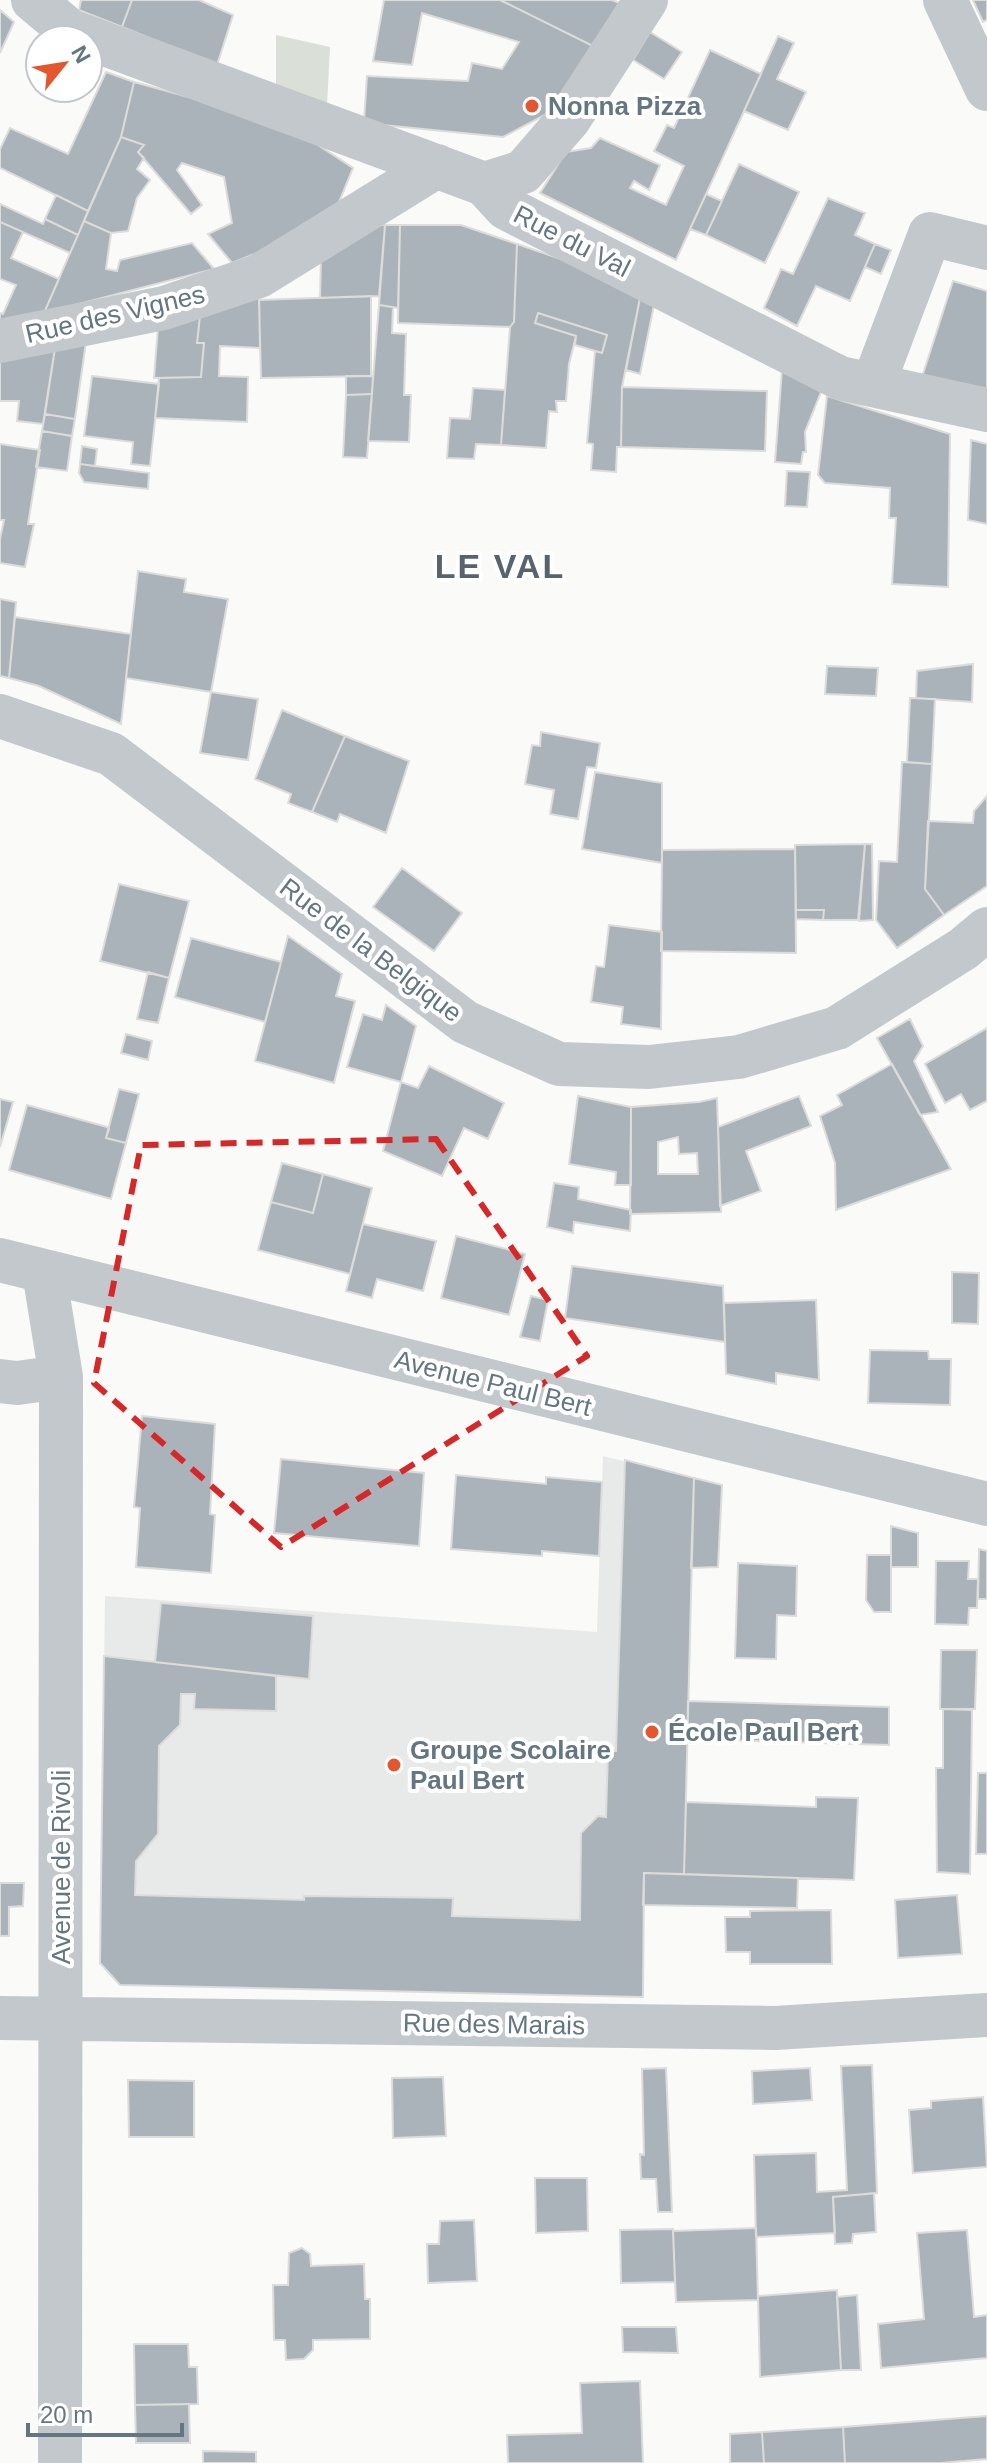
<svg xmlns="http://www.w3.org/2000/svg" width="987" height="2463" font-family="Arial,sans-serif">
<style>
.built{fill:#e8e9e9}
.green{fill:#dadfd7}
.building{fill:#aab3b9;stroke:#dcdcda;stroke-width:2;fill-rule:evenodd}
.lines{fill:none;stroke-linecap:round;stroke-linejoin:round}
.minor{stroke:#c3c8cc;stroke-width:44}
.marked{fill:none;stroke:#d62828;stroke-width:6;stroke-dasharray:16 10;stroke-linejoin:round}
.poi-dot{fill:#e4572e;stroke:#fff;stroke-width:3}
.labels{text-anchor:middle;stroke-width:8;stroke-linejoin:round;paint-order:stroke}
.poi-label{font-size:26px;font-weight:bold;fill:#657683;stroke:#fff;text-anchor:start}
.street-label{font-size:26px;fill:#657683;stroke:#fff}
.district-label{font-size:34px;font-weight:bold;letter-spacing:2px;fill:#57646e;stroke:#fff}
</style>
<rect width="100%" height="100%" fill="#fafaf8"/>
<!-- built -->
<path class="built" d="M603,1456l91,22 -10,396h-40l-1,123 -523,-12 -20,-22 5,-367 492,36z"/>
<!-- green -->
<path class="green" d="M276,35l54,12 -3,58 -51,-18z"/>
<!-- building -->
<path class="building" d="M81,0h51l-10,27 -43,-17z
M132,0h67l34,15 -16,50 -95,-38z
M384,0h116l95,47 -37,61 -55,29 -130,-13 -9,-3 3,-45 101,5 4,-18 30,6 17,-27 -97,-29 -10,52 -39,-4z
M500,0h112l10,4 -27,43z
M973,0h14v20l-4,2z
M0,10l14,12 -14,31z
M650,32l32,20 -18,27 -31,-19z
M778,36l16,7 -17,36 29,13 -18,38 -44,-19z
M710,50l51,24 -85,186 -136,-67 26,-41 25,-4 9,-10 60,27 -11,25 -15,-9 -4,7 36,17 18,-39 -30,-15 13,-26 7,3z
M106,72l28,10 -13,55 -33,74 -88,-43v-19l10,-21 58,26z
M134,82l98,27 69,25 52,34 -20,49 -51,26 -50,20 -24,-29 24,-11 -8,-46 -42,-14 -5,7 25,35 -11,9 -53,-62 6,-7 -23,-8z
M121,137l23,8 -6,7 6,6 -7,11 13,11 -13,18 -9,33 -17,2 -27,-12z
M739,164l60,28 -34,71 -59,-28z
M706,194l16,7 -16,34 -16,-6z
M56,195l32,16 -10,24 -33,-16z
M828,198l37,15 -10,22 20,9 -25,57 -34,-15 -19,40 -33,-18 17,-39 12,5z
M0,204l43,20 2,-5 33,16 -8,18 -70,-31z
M84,221l27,12 -5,36 11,2 3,-11 72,-17 22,26 -170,44z
M0,222l23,10 -12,26 48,21 -15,34 -44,11v-11l3,1 13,-29 -16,-6z
M380,225h5l-6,71 -59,2 1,-41z
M385,225h15l-2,83 -19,-3z
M400,225h61l56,19 -3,78 -4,5 -112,-4z
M517,244l96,33 28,16 -19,94 -1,60h-4l-1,25 -25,-2 2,-26 -6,-1 8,-92 7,2 5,-18 -69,-22 -3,10 41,13 -7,28 -3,37h-10l1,11 -8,-1 -3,37 -45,-3 9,-118 4,-5z
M875,244l16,6 -10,24 -16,-7z
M953,281l34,10v105l-65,-19z
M259,291l1,57 -40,-2 -1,30 29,1 -1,45 -92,-4 4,-40 42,-1 3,-34h-7l3,-27z
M641,293l14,7 -15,74 -14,-4z
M371,296v80l-110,2 -2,-78z
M379,305l14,2 -1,26 14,1 -2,61h7l-2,47 -41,-1z
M538,313l69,22 -5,18 -27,-8 1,-9 -41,-13z
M200,316l-3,27h7l-3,34 -47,1 4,-51z
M86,342l-11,77 -30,-5 10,-66z
M55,348l-12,76 -26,-3 2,-20h-19v-45z
M782,370l39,22 -16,40 1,20h-3l-2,12 -26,-2z
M92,376l67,8 -9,82 -19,-2 2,-22 -49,-6z
M346,376h27l-1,18 -26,1z
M622,387l145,4 -2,60 -144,-4z
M473,388l32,2 -4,55 -25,-1 -2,15 -27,-1 3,-40 20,1z
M372,394l-5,64 -24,-1 3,-62z
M827,396l123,38 -2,153 -56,-3 4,-66h-7l1,-30 -65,-5 -7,-8z
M45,414l30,5 -3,17 -30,-5z
M42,431l30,5 -5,35 -31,-4z
M971,440l16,4v80l-19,-4z
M0,444l40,6 -12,74h6l-9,43 -25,-4v-24l4,-19h-4z
M82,446l15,3 -2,17 -15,-2z
M80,464l69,9 -1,16 -64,-7 -5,-9z
M787,471l23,1 -3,35 -22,-1z
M138,571l48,8 -2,13 44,7 -17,93 -85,-14z
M0,599l16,3 -7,76 -9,-2z
M15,617l116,17 -10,90 -82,-38 -30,-8z
M973,664l-1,38 -56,-4 1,-27z
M827,666l51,2 -2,28 -51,-2z
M211,692l47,7 -10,61 -48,-7z
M910,698l25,1 -3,65 -25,-2z
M282,710l63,26 -33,76 -24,-9 3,-9 -36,-15z
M541,732l59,11 -4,25 -9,-1 -9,52 -28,-5 4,-24 -29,-6 7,-39 8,1z
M345,736l64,25 -23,72 -46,-19 -3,8 -25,-10z
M902,762l30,2 -7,125 19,26 -47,33 -21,-28 3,-59 18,1z
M595,772l67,11v80l-80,-14z
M987,796v90l-43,29 -19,-26 3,-68 45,2 1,-12z
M865,844h7l1,76 -14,1z
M865,844l-7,76h-35l1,-10h-28l-1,-65z
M795,849l1,104 -135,-2 1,-101z
M402,868l60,45 -28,38 -61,-44z
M119,884l70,17 -20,77 -69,-17z
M796,910h28l-1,10 -27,-1z
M609,925l53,7 -1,97 -40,-5 2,-17 -32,-5 5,-36 8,1z
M288,936l54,38 -6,22 19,5 -21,82 -79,-22z
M191,938l90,24 -16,60 -90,-25z
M148,972l21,6 -11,45 -21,-4z
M386,1005l30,21 -15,56 -54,-15 16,-53 19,6z
M910,1019l13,27 -9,15 24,51 -18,3 -43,-77z
M987,1028v73l-17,9 -9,-16 -16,9 -20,-39z
M126,1034l26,7 -4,19 -27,-7z
M892,1064l59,105 -115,41 -1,-47 -15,-47 22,-11 -5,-10z
M429,1066l75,37 -16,36 -24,-11 -22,48 -59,-25 18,-69 17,6z
M119,1089l20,5 -13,49 -20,-5z
M578,1096l53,11v78h-16l1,-13 -47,-8z
M799,1096l12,30 -65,25 15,40 -41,15 -2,-79z
M717,1098l4,114 -91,2 1,-107 68,-5zM678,1137l1,17 18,-1 1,21h-40v-32z
M0,1099l13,3 -13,45z
M27,1105l80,22 2,2 -3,9 20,5 -15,56 -102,-29z
M282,1163l41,11 -10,39 -42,-11z
M323,1174l49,14 -22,86 -92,-24 13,-48 42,11z
M554,1183l25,4 -1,12 53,11 -1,21 -56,-9 -1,11 -26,-6z
M363,1224l73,17 -13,50 -46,-12 -5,19 -26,-7z
M456,1236l69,18 -16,61 -68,-17z
M572,1266l151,20 2,56 -160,-24z
M952,1272l27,1 -1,51 -26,-1z
M531,1296l17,4 -8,41 -20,-4z
M816,1300l3,80 -43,-7v11l-50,-10 -2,-71z
M870,1350l58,1 1,8h22l-1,46 -82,-2z
M142,1416l73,8 -5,90 5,1 -4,58 -75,-6 4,-59 -6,-1z
M281,1459l143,14 -5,73 -145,-13z
M625,1460l69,18 -10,396 -40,-1 -1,124 -523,-12 -20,-22 4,-307 172,20v35l-82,-2 1,-15h-14l-1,31 -21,21 -1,88 -22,27 -1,34 169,5v-4l149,2 -1,18 128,4 1,-87 17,-17 8,1 2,-66h8z
M456,1475l90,9v-7l56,5 -3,74 -57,-5v5l-91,-7z
M694,1478l28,7 -4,82 -27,1z
M891,1526l27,7v34h-27z
M979,1549l8,2v48h-9z
M867,1555h24v57h-17l-8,-12z
M936,1561h33l-1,18h10l-1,29h-8l-1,17 -33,-1z
M738,1563l59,3 -1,50 -19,-1 -1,44 -41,-1z
M161,1603l152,13 -4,63 -154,-17z
M941,1650h36l-2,59h-35z
M688,1701l201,6v38l-202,-6z
M943,1709l29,1 -2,164 -33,-2 -1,-104h7z
M978,1773h9v81h-11z
M816,1797l42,1 -4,82 -170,-6 2,-72 130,5z
M644,1873l154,5 -1,30 -154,-3z
M0,1883h24l-1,23 -14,1v29h-9z
M957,1895l5,59 -64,4 -3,-58z
M831,1910l1,54h-82v-12h-24l-1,-35h25v-6z
M872,2065l5,128 -44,4 2,36 -79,4 -2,-82 62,-2 1,39 30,-2 -6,-124z
M666,2068l6,144h-14l-2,-33h-15l-1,-25 4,1 -2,-86z
M810,2068l2,32 -59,4 -1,-33z
M443,2077l3,59 -53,2 -1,-60z
M128,2080l66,1v56h-65z
M983,2097l4,70 -74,6 -4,-63 22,-2v-7z
M535,2178h52l1,53 -52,2z
M874,2193l2,39 -23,2 -1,9 -17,1 -2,-47z
M474,2220l3,61 -49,2 -1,-39h12l1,-23z
M756,2228l2,72 -82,2 -3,-71z
M673,2229l2,53 -54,1 -1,-53z
M967,2230l7,87 13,-2v43l-106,10 -3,-44 46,-5 -7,-86z
M302,2248l8,6 1,12 53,-2 1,35h5v40l-57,1v10l-9,9 -18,1 -1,-20h-11l-1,-55h15l1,-32z
M837,2290l4,80 -81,7 -2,-81z
M857,2295l4,75h-20l-4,-73z
M622,2327h54l2,26 -55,-1z
M134,2344h54l1,23h8l1,37 -63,1z
M640,2381l3,82h-135l-1,-28 75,-2 -2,-50z
M189,2404l1,39h-54l-1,-38z
M987,2416v43l-47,4h-95l-2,-36z
M843,2427l2,36h-81l-2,-31z
M762,2432l2,31h-34v-29z
M203,2451l53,1v11h-53z"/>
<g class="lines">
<!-- minor -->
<path class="minor" d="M33,0l37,31 414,153 22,24 334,170 147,32
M945,0l42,89
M484,184l39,-12 46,-53 77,-119
M0,341l164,-33 95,-32 178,-110
M873,385l57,-151 57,14
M0,716l111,38 354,268 94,42 90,3 90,-10 98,-29 126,-79 24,-20
M0,1260l987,244
M44,1272l17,105 -1,1086
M0,1381l17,2 44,-6
M0,2018l775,10 212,-13"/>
</g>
<!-- marked area -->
<path class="marked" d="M436,1139l151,217 -306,191 -187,-164 47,-238z"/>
<!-- markers -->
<g class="poi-dot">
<circle cx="532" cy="106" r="8"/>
<circle cx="652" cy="1732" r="8"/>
<circle cx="394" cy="1765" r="8"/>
</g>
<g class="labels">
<!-- poi labels -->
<g class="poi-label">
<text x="548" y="115">Nonna Pizza</text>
<text x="668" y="1741">École Paul Bert</text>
<text x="410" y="1759">Groupe Scolaire<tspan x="410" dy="30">Paul Bert</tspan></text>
</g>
<!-- street labels -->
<g class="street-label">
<text transform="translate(572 241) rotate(27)" y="9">Rue du Val</text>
<text transform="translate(115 314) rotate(-13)" y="9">Rue des Vignes</text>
<text transform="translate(371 950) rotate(37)" y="9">Rue de la Belgique</text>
<text transform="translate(493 1383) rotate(14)" y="9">Avenue Paul Bert</text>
<text transform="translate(61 1867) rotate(-90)" y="9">Avenue de Rivoli</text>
<text transform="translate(494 2024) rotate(1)" y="9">Rue des Marais</text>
</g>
<!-- district labels -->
<g class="district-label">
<text x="500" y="578">LE VAL</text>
</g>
</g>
<!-- north arrow -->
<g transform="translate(64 64) rotate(60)"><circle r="38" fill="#ffffff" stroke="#c1c8cd" stroke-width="2"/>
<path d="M0-6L14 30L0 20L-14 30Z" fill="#e4572e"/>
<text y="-12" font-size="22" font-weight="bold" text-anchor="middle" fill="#657683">N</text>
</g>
<!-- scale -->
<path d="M28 2423v12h154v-12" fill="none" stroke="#657683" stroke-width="4"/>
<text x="40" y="2423" font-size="24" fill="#657683" stroke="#ffffff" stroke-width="6" paint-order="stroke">20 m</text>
</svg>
